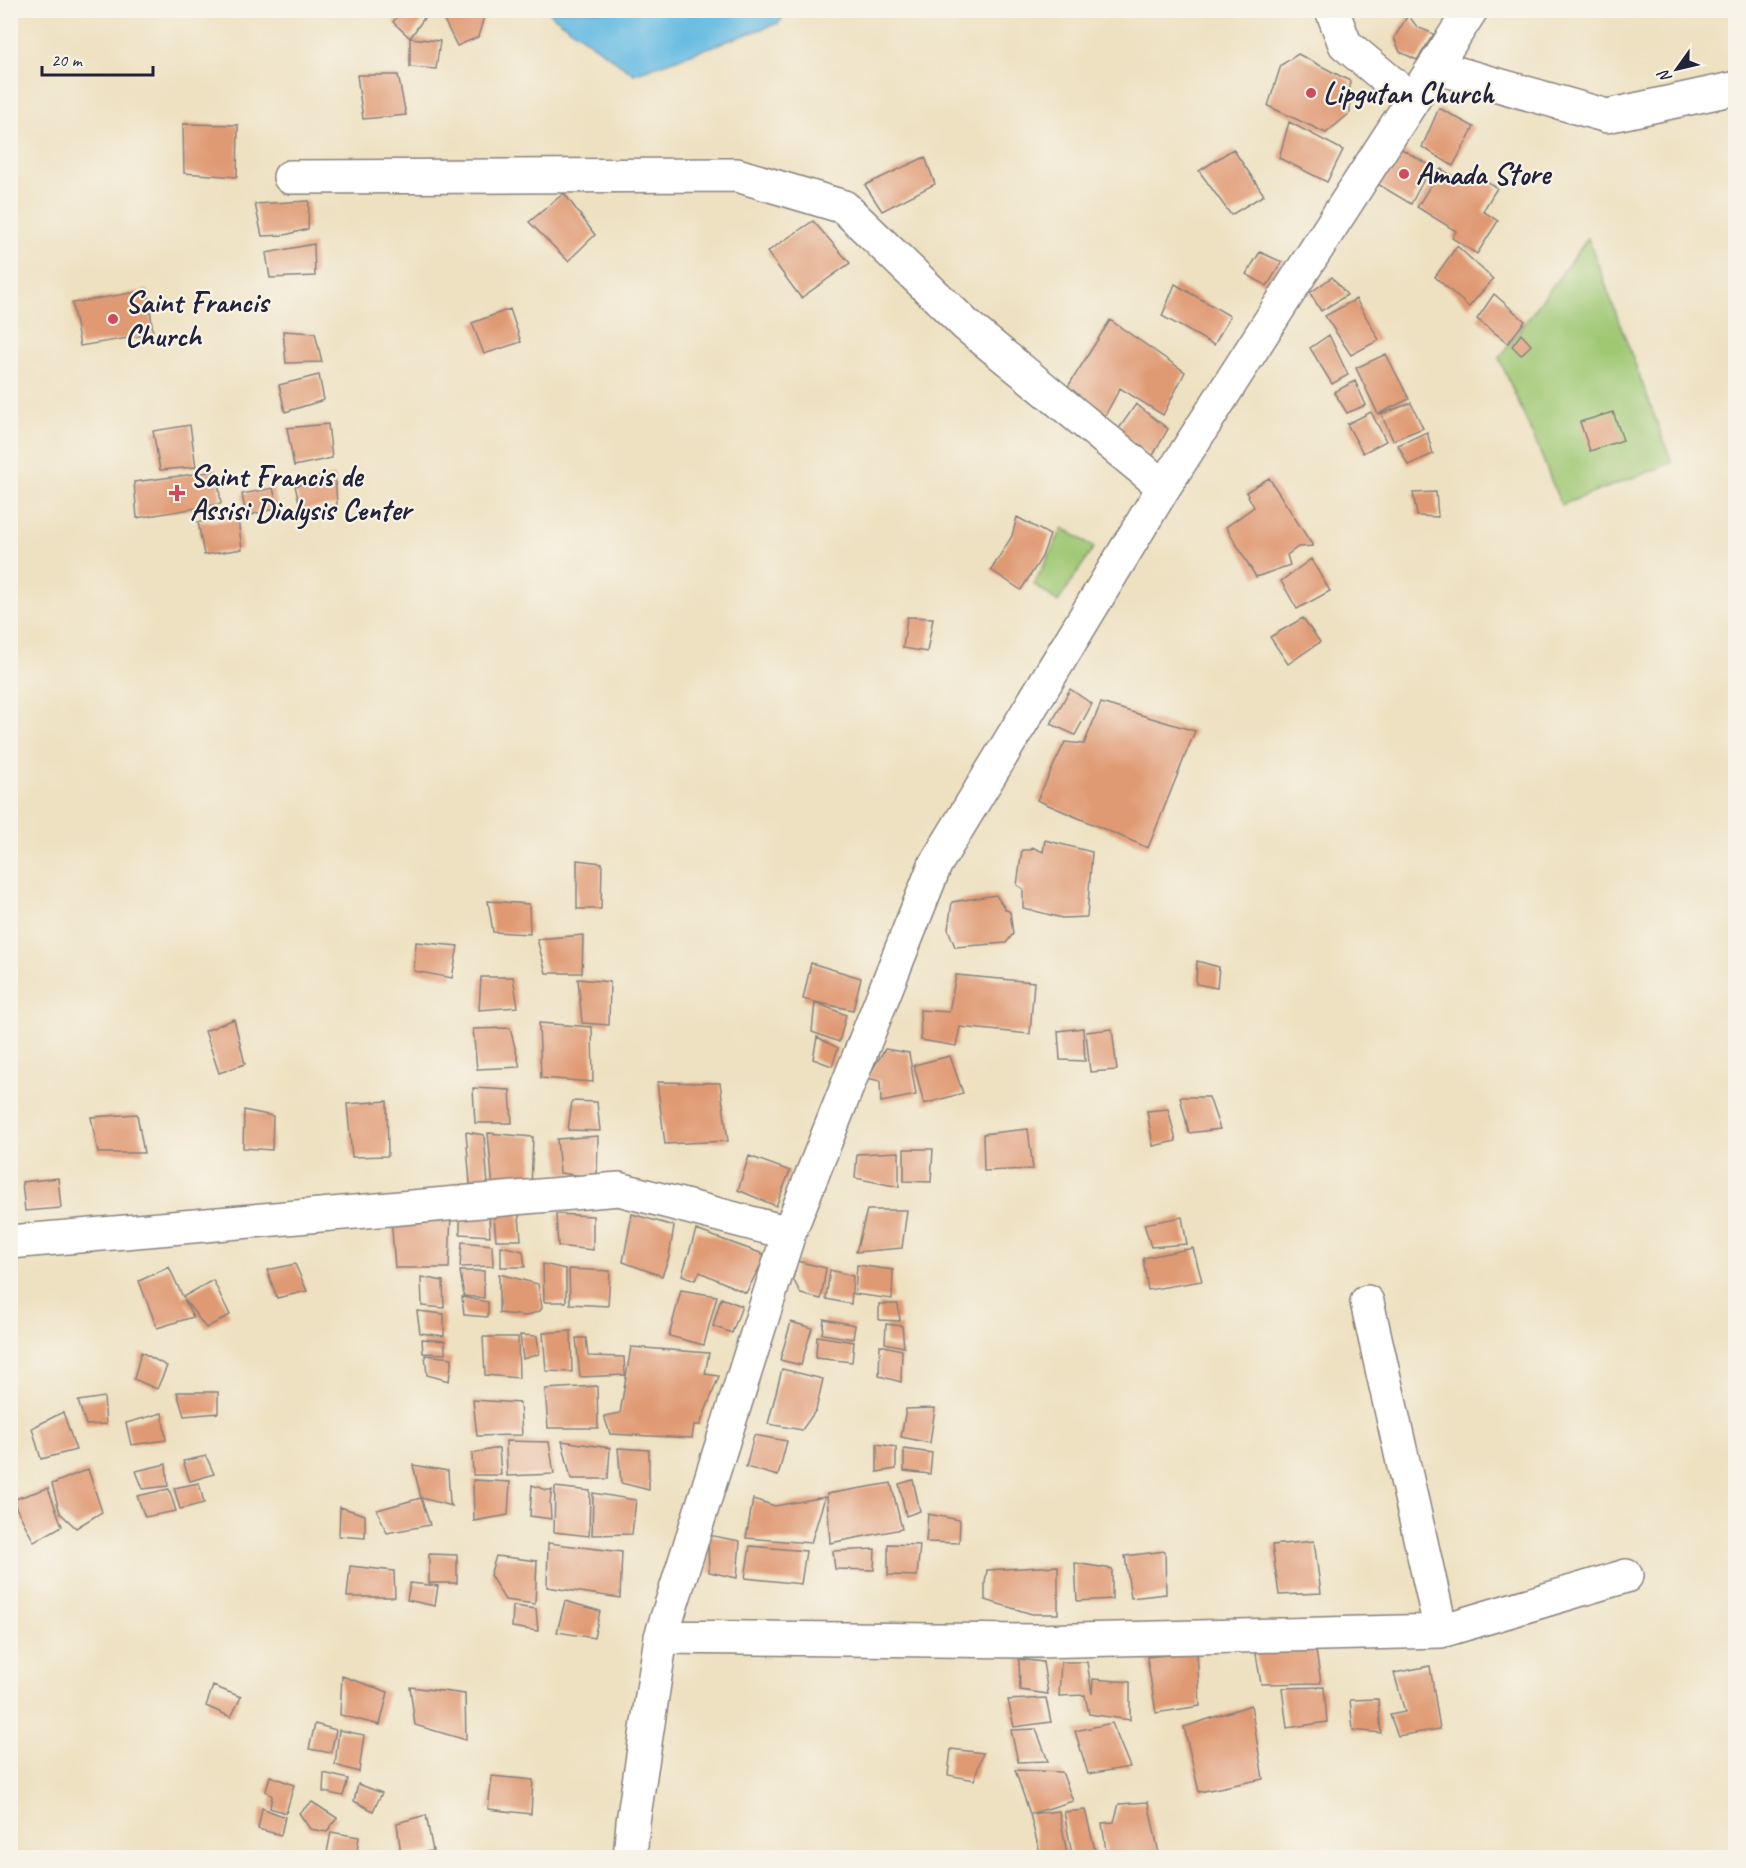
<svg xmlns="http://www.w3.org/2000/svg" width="1746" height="1868" font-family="Caveat,sans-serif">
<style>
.green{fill:#9fc873;stroke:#607557;stroke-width:1.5}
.water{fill:#67bce3;stroke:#446f8f;stroke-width:1.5}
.building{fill:#e09a73}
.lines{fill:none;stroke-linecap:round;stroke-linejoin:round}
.minor-casing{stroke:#88827e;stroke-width:36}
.minor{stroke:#fff;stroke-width:33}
.poi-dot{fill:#d1495b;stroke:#f7f3e8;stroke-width:2}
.labels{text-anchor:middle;stroke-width:4.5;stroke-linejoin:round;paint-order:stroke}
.poi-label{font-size:30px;font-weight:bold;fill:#22223b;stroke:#f7f3e8;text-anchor:start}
</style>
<rect width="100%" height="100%" fill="#f7f3e8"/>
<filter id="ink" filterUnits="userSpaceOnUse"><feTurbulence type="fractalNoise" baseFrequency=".0167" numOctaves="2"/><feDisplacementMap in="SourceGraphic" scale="12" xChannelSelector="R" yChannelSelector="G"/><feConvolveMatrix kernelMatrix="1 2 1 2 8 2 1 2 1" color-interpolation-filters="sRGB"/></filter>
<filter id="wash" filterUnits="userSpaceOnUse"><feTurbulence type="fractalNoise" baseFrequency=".008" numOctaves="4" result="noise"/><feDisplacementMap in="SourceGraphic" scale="24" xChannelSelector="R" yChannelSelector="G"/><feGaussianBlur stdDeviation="1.35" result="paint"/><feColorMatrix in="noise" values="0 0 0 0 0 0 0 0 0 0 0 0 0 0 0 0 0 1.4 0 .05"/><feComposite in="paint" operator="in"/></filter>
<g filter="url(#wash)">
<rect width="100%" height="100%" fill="#eee1c1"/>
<!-- green -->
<path class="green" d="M1588,238l84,225 -111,42 -23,-58 -39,-89z
M1063,528l31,19 -36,55 -24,-18z"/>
<!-- water -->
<path class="water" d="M549,11h238l-8,12 -145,51 -81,-58z"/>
<g id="blocks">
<!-- building -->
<path class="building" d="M402,10h22l3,4 -17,24 -17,-16z
M439,10h47l-8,27 -21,9z
M1408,15l9,12 17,7 -17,26 -17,-8 -6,-14z
M410,38l30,3 -4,28 -26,-2z
M1298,54l52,27v32l-24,20 -58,-27 13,-41z
M357,75h41l8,40 -43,4z
M1439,108l35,19 -21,39 -31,-19z
M1289,122l54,28 -16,32 -48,-24z
M183,124l55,1 -1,52 -53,-4z
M1398,147l33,19 -20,38 -35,-21z
M1233,149l31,46 -33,20 -32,-44z
M925,157l10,27 -53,27 -17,-26z
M1441,169l24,15 7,-12 25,16 -14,23 15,10 -21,33 -25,-16 4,-7 -39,-24z
M564,193l31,42 -27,26 -39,-39z
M309,201l-1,28 -23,6 -23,1 -7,-32z
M813,221l37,42 -49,35 -34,-46z
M314,244l1,32 -45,2 -4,-25z
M1457,246l36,33 -24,28 -34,-30z
M1260,252l22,10 -15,24 -21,-12z
M1332,277l15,18 -26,16 -11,-18z
M1175,284l55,32 -16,29 -52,-29z
M148,290l5,44 -73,12 -8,-43z
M1494,294l31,27 -17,22 -31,-24z
M1356,299l23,41 -28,15 -26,-39z
M510,309l11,33 -37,12 -12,-31z
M1110,320l75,52 -22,43 -43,-27 -15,28 -38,-28z
M283,331l32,2 7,29 -36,1z
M1521,334l10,11 -10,10 -9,-9z
M1329,335l19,40 -16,9 -22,-36z
M1386,354l23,45 -31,15 -22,-46z
M319,375l5,25 -39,12 -6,-27z
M1355,381l11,24 -19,8 -13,-21z
M1411,403l12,25 -30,12 -12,-26z
M1136,404l32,25 -16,28 -34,-27z
M1371,412l15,29 -23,12 -16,-29z
M1613,412l10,28 -33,11 -10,-29z
M328,424l4,34 -38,8 -7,-38z
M190,425l6,42 -36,3 -7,-39z
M1427,432l6,22 -25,11 -10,-20z
M217,471l4,33 -84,14 -3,-36z
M335,475l2,30 -36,5 -6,-24z
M1269,478l44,68 -15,1 -11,8 3,10 -34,12 -30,-50 28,-20 -8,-15z
M273,488l5,20 -32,8 -4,-22z
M1436,492l2,25 -21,-1 -4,-23z
M1017,517l33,18 -8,22 -21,33 -30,-20 21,-34z
M238,520l4,29 -38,6 -6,-33z
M1311,559l19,32 -33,18 -16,-28z
M907,617l26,1 -6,34 -24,-4z
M1303,618l17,24 -32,22 -18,-27z
M1070,689l22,15 -17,31 -24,-11z
M1101,703l94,28 -47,117 -111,-48 28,-58 19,2z
M1045,840l47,12 -5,65 -25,1 -39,-10v-19l-6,-4 5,-35h9l1,-3 11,5z
M577,860l25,3 -1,46h-24z
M996,895l9,14 5,3 3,22 -7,9 -51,4 -7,-18 4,-27z
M488,901l41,3 1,30 -37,-2z
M583,935l-1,38h-36l-9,-34z
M416,942l42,4 -6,32 -38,-7z
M1197,961l22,6 -2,21 -21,-4z
M811,963l50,15 -8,32 -38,-8 31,13 -7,27 -27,-10 3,-30 -12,-3z
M956,975l78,7 -4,52 -70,-7 -4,19 -35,-6 -1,-30 29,2z
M481,977h32l5,30 -39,3z
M578,979l32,3 -1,43 -27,-2z
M234,1019l11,45 -26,9 -14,-42z
M539,1023l53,4 1,55 -52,-4z
M510,1028l10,39 -43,2 -4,-40z
M1083,1028l2,33 -25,-1 -2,-29z
M1112,1029l5,41 -27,2 -4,-40z
M817,1037l21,11 -6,18 -19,-7z
M885,1049l24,4 7,42 -35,7 -1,-21 -13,-3z
M950,1056l13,37 -39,11 -10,-39z
M657,1082l63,1 8,58 -63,3z
M473,1088l37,2 2,33h-37z
M1180,1097h29l11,32 -31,4z
M387,1101l1,55 -36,1 -5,-53z
M572,1101l25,1 3,29 -32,-1z
M1168,1109l8,32 -23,5 -6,-35z
M244,1110l29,6 -1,34 -29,-2z
M137,1114l7,39h-46l-7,-36z
M1028,1129l5,40 -49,2 -1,-37z
M466,1132l18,3 4,51 -18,-2z
M488,1133l45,4 -2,50 -38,2z
M598,1136l-1,42 -37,-5 -3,-34z
M904,1149h29l-2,33 -27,-1z
M899,1152v35l-44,-9 2,-24z
M749,1156l41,15 -14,35 -38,-16z
M58,1178l3,30 -36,3 -3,-29z
M518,1203l3,37h-25l-3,-36z
M867,1210h40l-5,38 -46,4z
M451,1212l-2,56h-54l-4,-51z
M460,1214l29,1 1,21 -30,-2z
M556,1214l37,2v34l-35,-4z
M632,1214l42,12 -5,31 -7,19 -39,-14z
M1182,1217l5,27 -36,3 -7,-23z
M696,1230l70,25 -20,38 -46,-21 -5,8 -13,-5z
M462,1242l30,3 1,21 -33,1z
M501,1246l22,5 2,16h-24z
M1193,1248l9,33 -54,9 -5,-32z
M797,1261l29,7 -5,31 -20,-5 -8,-15z
M295,1264l12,27 -30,7 -10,-28z
M543,1264l23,5v33h-22z
M857,1265l36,5 -1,29 -38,-5 1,-2z
M169,1267l14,30 30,-17 17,35 -24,13 -22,-29 9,18 -36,11 -18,-47z
M569,1269l41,2 -2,35 -38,-2z
M830,1270l23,6 -2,28 -25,-5z
M460,1271h24v27l-20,-2z
M499,1274l39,10 4,24 -2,3 -14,5 -27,-3z
M421,1277l22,4 1,27 -22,-2z
M681,1290l36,6 -13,49 -35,-9z
M462,1297l26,5v15l-24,-2z
M721,1298l21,8 -10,27 -19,-7z
M879,1304h19l2,17 -21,-1z
M417,1311l27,3v22l-24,-3z
M824,1319l31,6 -2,14 -31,-5z
M791,1322l21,6 -11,37 -21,-5z
M886,1324l16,2 2,21 -19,-4z
M571,1331l1,41 -26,-1 -3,-38z
M520,1335l17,1 2,18 -16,5z
M817,1336l37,6 -2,20 -36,-4z
M483,1337h35l1,41 -34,-3z
M576,1338h10l2,18 36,1 1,18 -45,2z
M422,1339l23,2v13l-22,-1z
M880,1345l22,5 -1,32 -22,-6z
M631,1347l78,6 -4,21 14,2 -19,49h-6l-2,13 -82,-4 -6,-18 16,-3z
M141,1352l26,14 -10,23 -23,-10z
M425,1355l27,3 -3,23 -22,-6z
M782,1369l41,10 -7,31 -14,20 -34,-6z
M597,1386l1,42h-50l-3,-39z
M177,1392h41v21l-34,3z
M104,1397l2,27 -20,1 -8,-24z
M473,1400l47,3 2,32 -45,1z
M935,1408l-5,35 -29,-6 5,-28z
M63,1412l13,38 -35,9 -9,-31z
M162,1413l4,27 -35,5 -5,-22z
M754,1435l33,6 -9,35 -32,-9z
M506,1441l43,1 5,32 -47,2z
M562,1441l48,7 -2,31h-37z
M877,1444l19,3v22l-19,3z
M499,1448l2,27h-28l-1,-22z
M618,1448l31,2v40l-28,-7z
M904,1449l28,4 -2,21 -26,-3z
M206,1456l8,18 -24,7 -7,-20z
M166,1464l2,22 -25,3 -7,-18z
M413,1465l35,6 2,32 2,3 -31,-8z
M88,1469l14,43 -26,16 -16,-15 -8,-29z
M473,1480l37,2 -2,33 -34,6z
M913,1480l7,31 -14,5 -7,-32z
M199,1483l5,20 -24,6 -6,-21z
M891,1483l11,46 -72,14 -3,-49z
M532,1485l14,5h6l-2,12 1,17 -21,-3z
M555,1487l35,4 -1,45 -35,-4z
M48,1488l14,38 -28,16 -22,-42z
M169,1489l7,22 -31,6 -8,-21z
M593,1493l43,7 -4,34 -40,1z
M825,1497l-14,46 -65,-5 7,-39 22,7z
M421,1498l9,27 -43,8 -10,-23z
M340,1507l25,8v23l-26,-2z
M928,1514l32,6 -1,23 -33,-1z
M708,1535l32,6 -3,37 -28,-6z
M1314,1541l7,52 -42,2 -7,-50z
M548,1543l74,9 -2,46 -73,-11z
M888,1544l32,1 -3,31 -29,-1z
M750,1546l56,5 -5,33 -56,-6z
M875,1549l-1,21 -39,-1 -2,-18z
M1165,1551l1,43 -35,4 -6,-42z
M429,1554l28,1v28h-28z
M496,1556l41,5 -2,43 -30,-4 -15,-25z
M1075,1563l37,6v30l-35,2z
M350,1566l44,5 1,26h-48z
M1058,1566v48h-26l-47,-14v-17l2,-13z
M410,1583l28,3 -3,20 -28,-6z
M565,1601l35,10 -6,27 -37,-6z
M513,1606l23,3 2,22 -26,-4z
M1255,1648l61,3 5,32 -60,1z
M1197,1652l3,54 -44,7 -9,-56z
M1019,1659l24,3 5,32 -28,-4z
M1061,1662h26l5,32 1,-15 37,3v38l-41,-6 -4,-19 -26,1z
M1430,1666l10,63 -42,7 -8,-21 15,-3 -11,-39z
M342,1676l46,16 -8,33 -40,-10z
M213,1686l28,11 -10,20 -25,-11z
M410,1687l55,7 1,46 -51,-15z
M1324,1687l3,35 -40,6 -5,-40z
M1046,1698l5,24 -37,5 -6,-27z
M1378,1699l3,34 -28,-3 -3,-30z
M1251,1705l12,74 -64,13 -15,-65z
M1112,1723l18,44 -42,7 -13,-43z
M315,1724l21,6 -5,23 -22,-4z
M1036,1729l12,32 -30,1 -7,-32z
M339,1730l25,5 -5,37 -24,-7z
M951,1749l32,4 -9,27 -26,-5z
M1015,1770l47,2 11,29 -43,13 29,-3 8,43h-27l-10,-40z
M324,1773l24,6 -5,17 -20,-4z
M270,1776l24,9 -8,28 -16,-5 2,-12 -6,-5z
M492,1776l41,4 -2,34 -43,-5z
M358,1784l24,9 -9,18 -19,-10z
M312,1802l25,16 -10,14 -17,-3 -11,-16z
M1148,1802l12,56h-53l-5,-35 12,-1 5,-18z
M262,1808l23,9 -4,18 -23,-6z
M1085,1810l11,44h-24l-8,-42z
M426,1815l7,36 -32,4 -4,-32z
M331,1832l28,5 -3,21h-30z"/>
</g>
</g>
<g filter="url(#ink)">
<use href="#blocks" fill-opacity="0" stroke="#88827e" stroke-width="1.5"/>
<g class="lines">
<defs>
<path id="minor" d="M1332,10l13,34 67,56
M1435,67l172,49 129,-28
M290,177l447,-2 107,32 122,118 198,162
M10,1242l609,-53 170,44
M1367,1302l74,329
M661,1637l374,4 406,-10 185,-55
M630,1858l3,-36 28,-185 128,-404 146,-368 229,-378 133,-208 174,-269"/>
</defs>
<!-- minor casing -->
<use href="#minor" class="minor-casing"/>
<!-- minor -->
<use href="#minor" class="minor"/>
</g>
</g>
<!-- markers -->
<g class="poi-dot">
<circle cx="1311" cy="93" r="6"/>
<circle cx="1404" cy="174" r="6"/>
<circle cx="113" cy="319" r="6"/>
<path d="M174 484h6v6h6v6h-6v6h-6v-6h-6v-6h6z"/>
</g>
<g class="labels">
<!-- poi labels -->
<g class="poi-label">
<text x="1323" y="103">Lipgutan Church</text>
<text x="1416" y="184">Amada Store</text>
<text x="125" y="312">Saint Francis<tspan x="125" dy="34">Church</tspan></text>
<text x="190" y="486">Saint Francis de<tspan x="190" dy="34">Assisi Dialysis Center</tspan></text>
</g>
</g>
<!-- margin -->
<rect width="1746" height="1868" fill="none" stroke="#f7f3e8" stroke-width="36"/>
<!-- north arrow -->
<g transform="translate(1677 69) rotate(236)" stroke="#f7f3e8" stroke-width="4.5" paint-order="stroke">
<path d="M0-4.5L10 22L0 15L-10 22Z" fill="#22223b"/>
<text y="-9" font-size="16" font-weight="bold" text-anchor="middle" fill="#22223b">N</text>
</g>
<!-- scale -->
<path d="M42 66v9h111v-9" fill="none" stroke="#22223b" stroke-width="3"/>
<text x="51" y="66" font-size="18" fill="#22223b" stroke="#f7f3e8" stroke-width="4.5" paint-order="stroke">20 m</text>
</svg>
